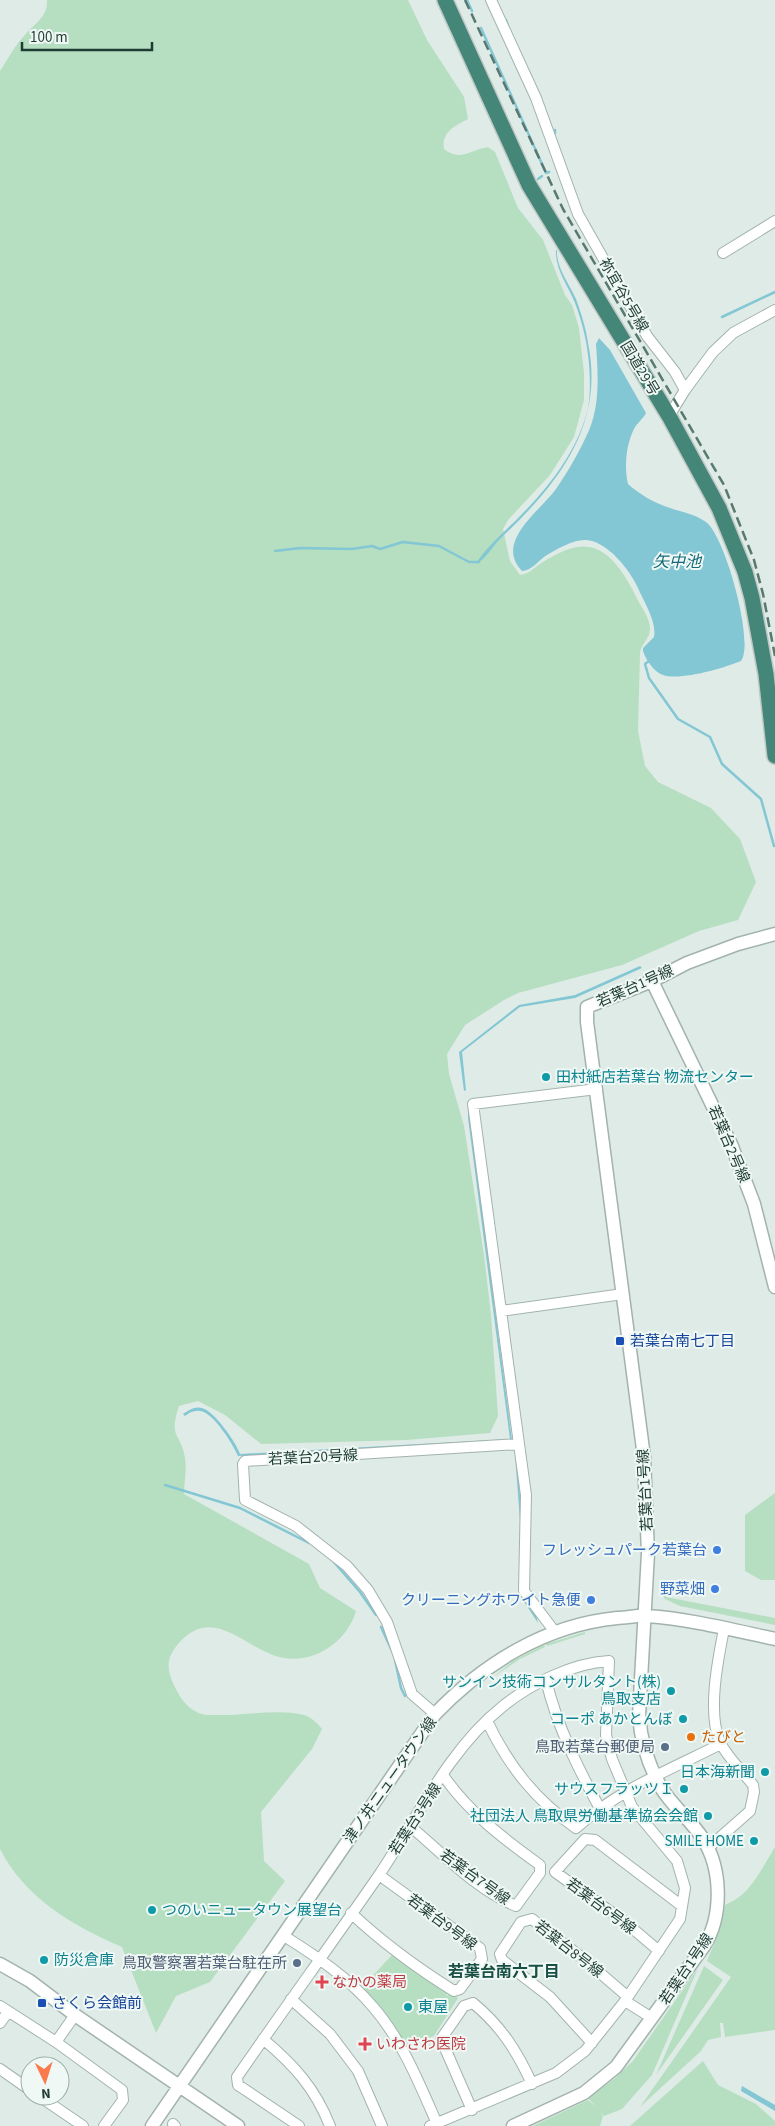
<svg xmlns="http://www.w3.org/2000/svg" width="775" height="2126" font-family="'Source Sans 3','Noto Sans JP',sans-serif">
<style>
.green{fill:#b6dec1}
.water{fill:#83c6d4}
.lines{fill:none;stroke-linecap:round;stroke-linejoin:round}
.stream{stroke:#83c6d4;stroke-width:2.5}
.minor-casing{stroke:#a2b3ad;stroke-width:12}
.tertiary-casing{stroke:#a2b3ad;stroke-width:15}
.trunk-casing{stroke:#c0c8c6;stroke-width:18}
.minor{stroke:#fff;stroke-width:10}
.tertiary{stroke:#fff;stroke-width:12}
.trunk{stroke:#448678;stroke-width:15}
.rail{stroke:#597870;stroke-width:2.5;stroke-dasharray:10 5;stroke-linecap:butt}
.culture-dot{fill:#0f9aa8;stroke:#eff8f4;stroke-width:2}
.transit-dot{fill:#1a4fb4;stroke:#eff8f4;stroke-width:2}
.shop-dot{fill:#3f7fe0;stroke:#eff8f4;stroke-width:2}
.food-dot{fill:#e8710a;stroke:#eff8f4;stroke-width:2}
.service-dot{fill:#5c6f8a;stroke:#eff8f4;stroke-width:2}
.health-dot{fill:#e0444e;stroke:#eff8f4;stroke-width:2}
.labels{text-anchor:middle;stroke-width:4;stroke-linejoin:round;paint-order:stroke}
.street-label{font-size:15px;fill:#1f3c34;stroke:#eff8f4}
.culture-label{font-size:15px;fill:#0d838f;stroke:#eff8f4;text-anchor:end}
.transit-label{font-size:15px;fill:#164399;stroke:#eff8f4;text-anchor:start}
.shop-label{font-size:15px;fill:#366cbe;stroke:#eff8f4;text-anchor:end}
.food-label{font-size:15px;fill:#c56008;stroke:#eff8f4;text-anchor:start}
.service-label{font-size:15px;fill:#4e5e75;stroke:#eff8f4;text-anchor:end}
.health-label{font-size:15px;fill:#be3a42;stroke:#eff8f4;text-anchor:start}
.water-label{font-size:16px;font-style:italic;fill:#16697b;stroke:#eff8f4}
.neighbourhood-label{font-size:16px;font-weight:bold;fill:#1a4f43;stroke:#eff8f4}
</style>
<rect width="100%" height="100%" fill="#dfebe6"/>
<!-- green -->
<path class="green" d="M47,0h361l19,40 37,57 4,22c-13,7 -27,13 -24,30 16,13 26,1 44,-2l7,5 23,56 25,32 22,55 7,10 7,23 5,45v27l-10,37 -24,38 -42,45 -5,9 7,32 10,14c10,-1 14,-8 23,-13 9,-6 23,-13 34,-15 33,-6 51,34 63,57 4,7 10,16 10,25 0,9 -8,14 -10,23l-2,79 7,35 13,16 53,26 29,31 16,43 -18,38 -39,11 -77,34 -104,28 -14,7 -39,25 -18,29 2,20 15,52 20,129 7,60 7,101 -8,17 -84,7 -145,4 -36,-29 -27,-14 -19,5c-11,33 2,26 6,52 2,11 -1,25 -1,36l125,70 11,24 36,23c-10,34 -48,57 -83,44 -33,-12 -62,-49 -95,-11 -9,11 -12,20 -7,34 4,11 13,28 24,33 7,5 17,4 26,4 25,0 59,-6 83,0 7,2 13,8 18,14l-10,20 -51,63 3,49 21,20 -75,101 -34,14 -20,37 -34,-86c-49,-21 -97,-49 -122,-98v-1778c8,-12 15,-26 25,-36 10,-12 23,-18 22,-35z
M775,1493v87h-14l-16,-9v-56z
M660,1589l6,8 109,21v7l-95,-19 -15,-7z
M585,1632v2l-38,12 -1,-2z
M544,1645l1,2 -25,12 -27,18 20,-16z
M775,1847v183l-50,7 -2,-14h-3l1,14 -13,3 -7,11 -61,56 91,-130 -24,-16 12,-29 6,-27c26,-10 36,-36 50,-58z
M392,1955l56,37 -2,5 4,-4 8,5 -24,38 -26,11 -25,-37 -21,-23z
M704,1966l19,14 -67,95z
M698,1968l-46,107 -30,34 -18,7 -4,-4 3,4 -3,10h-67l55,-26 8,7 -8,-9 26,-19 19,-18z
M703,2061l15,24 38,19 19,17v5h-145z"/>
<!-- water -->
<path class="water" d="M556,250h1c-1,18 12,33 19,49 5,14 10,29 12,44 17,82 -30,141 -86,194 -9,8 -15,21 -26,27 11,-19 31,-34 46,-50 28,-28 57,-66 66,-106 3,-16 2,-37 0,-53 -2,-18 -7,-36 -13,-52 -7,-18 -20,-33 -19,-53z
M599,338l11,12 36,63c-3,6 -9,10 -12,16 -8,16 -10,38 -6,55 11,10 25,18 39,23 13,5 26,6 39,15 19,14 49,121 35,139 -17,7 -61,20 -78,14 -9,-3 -17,-15 -20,-24v-3l11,-11c3,-15 -10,-35 -16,-49 -8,-18 -31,-47 -52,-48 -12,-1 -29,9 -39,15 -8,5 -16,16 -25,16 -28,-29 18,-60 34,-82 13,-19 25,-40 34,-61 10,-26 8,-56 6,-84z
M640,966l2,2 -67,30 -55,9 -58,45 4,38 -2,1 -5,-39 60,-47 56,-10z
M468,1101l44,339 -274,16c-5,-12 -25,-44 -38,-45 -6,-1 -11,2 -15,5l-2,-2c6,-4 12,-8 19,-6 12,3 34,34 38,46l270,-15 -42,-321z
M515,1455l4,26 3,45 -2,68 16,21 2,8 -19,-29 2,-61z
M742,2086l33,19v6l-34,-20z"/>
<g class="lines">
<!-- stream -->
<path class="stream" d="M467,0l5,11
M506,20l2,6
M481,28l65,145 3,-1
M555,130v3
M538,179l4,-3
M722,317l53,-25
M275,551l25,-3 52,1 20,-3 8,3 23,-7 36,4 30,16h10
M649,661l-4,3 4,14 29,41 32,18 12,27 39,35 13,47
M165,1485l75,23 69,35
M333,1561l27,31 16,23
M381,1627l12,26
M395,1660l6,28 4,8"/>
<defs>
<path id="minor" d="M491,0l45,98 42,116 69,122 28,36 10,18 -16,26
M723,253l52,-32
M685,390l28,-38 20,-19 42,-23
M501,1311l122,-17
M519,1444l-46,-340 124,-15
M546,1680c11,46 31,86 53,127
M435,1714l-23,-20 -25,-72 -19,-32 -21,-24 -51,-40 -51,-26 -2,-36 2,-3 274,-17 7,51 -2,96 31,41
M487,1721c21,44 48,79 89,107 42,-38 95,-59 145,-84
M410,1826c33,28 67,64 106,80l24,-33v-8c-36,-26 -72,-53 -97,-90
M708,1848l42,-37 4,-19 -1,-7c-10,-13 -26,-28 -33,-43 -13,-29 -2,-83 4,-113
M351,1913c32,30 66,55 103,78l6,-2 22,-30 -2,-11 -101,-73
M284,1936c32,20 65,42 90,72 29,34 46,77 64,118
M659,1951l-34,-29 -70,-50 30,-33 10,1 87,66
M291,1999l39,35 28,37 24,55
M625,2001l27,17
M0,2006l56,36 19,-27
M0,2023l8,-11
M263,2039c31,26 52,49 67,87
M56,2042l66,48 1,10 -19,26
M592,2043l-42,-46 -48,-37 -2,-6 21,-32 11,-3 53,41 43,37
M0,2069l30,21
M39,2096l44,30
M472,2110l-31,-71 23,-33 9,-3c28,23 44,48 59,81
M173,2124l2,2
M299,2126l-61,-41 -1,-8c47,-68 95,-134 142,-202 37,-55 70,-126 123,-168 28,-23 70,-44 107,-46l-3,74 6,24 20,48 45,54 8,27 -5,31 -55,82 -40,50 -29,22 -126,53"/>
<path id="tertiary" d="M652,981l79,163 23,60 21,83
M0,1964l30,17 45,34 163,111
M152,2126l283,-412c49,-51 111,-89 182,-96 10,0 20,-3 30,-2 43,3 86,14 128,23
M513,2126l71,-33 32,-26 88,-121c19,-30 18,-77 -1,-107 -11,-18 -30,-32 -41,-50 -14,-24 -21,-46 -23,-73l9,-163 -4,-96 -57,-435v-15l65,-26 35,-18 51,-19 37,-10"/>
<path id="trunk" d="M445,0l84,185 140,231 50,92 26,64 7,26 14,76 9,82"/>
</defs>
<!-- minor casing -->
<use href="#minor" class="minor-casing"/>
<!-- tertiary casing -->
<use href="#tertiary" class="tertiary-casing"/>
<!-- trunk casing -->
<use href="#trunk" class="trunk-casing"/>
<!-- minor -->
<use href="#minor" class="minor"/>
<!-- tertiary -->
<use href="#tertiary" class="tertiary"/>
<!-- trunk -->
<use href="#trunk" class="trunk"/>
<!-- rail -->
<path class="rail" d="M465,0l98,209 161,276 30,75 9,34 12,62"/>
</g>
<!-- markers -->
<g class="culture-dot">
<circle cx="546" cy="1077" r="5"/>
<circle cx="671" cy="1691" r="5"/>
<circle cx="683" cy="1719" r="5"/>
<circle cx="765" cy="1772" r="5"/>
<circle cx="684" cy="1789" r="5"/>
<circle cx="708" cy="1816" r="5"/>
<circle cx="754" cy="1841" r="5"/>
<circle cx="152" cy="1910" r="5"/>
<circle cx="44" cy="1960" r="5"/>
<circle cx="408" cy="2007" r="5"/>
</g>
<g class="transit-dot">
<rect x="615" y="1336" width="10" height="10" rx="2.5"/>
<rect x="37" y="1998" width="10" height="10" rx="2.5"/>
</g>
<g class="shop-dot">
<circle cx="717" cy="1550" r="5"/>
<circle cx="715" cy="1589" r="5"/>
<circle cx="591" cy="1600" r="5"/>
</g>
<circle class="food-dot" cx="691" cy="1737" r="5"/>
<g class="service-dot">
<circle cx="665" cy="1747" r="5"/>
<circle cx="297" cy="1963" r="5"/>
</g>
<g class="health-dot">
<path d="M319.5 1974.5h5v5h5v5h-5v5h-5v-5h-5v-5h5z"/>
<path d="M362.5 2036.5h5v5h5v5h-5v5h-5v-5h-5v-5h5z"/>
</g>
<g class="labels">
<!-- street labels -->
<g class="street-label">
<text transform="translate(624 295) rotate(60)" y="5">祢宜谷5号線</text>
<text transform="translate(640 368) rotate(59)" y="5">国道29号</text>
<text transform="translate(635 986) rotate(-24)" y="5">若葉台1号線</text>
<text transform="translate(729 1144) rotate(67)" y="5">若葉台2号線</text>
<text transform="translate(313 1457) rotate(-3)" y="5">若葉台20号線</text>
<text transform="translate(645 1490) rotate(-93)" y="5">若葉台1号線</text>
<text transform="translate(390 1780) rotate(-55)" y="5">津ノ井ニュータウン線</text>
<text transform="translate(415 1819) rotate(-57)" y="5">若葉台3号線</text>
<text transform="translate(475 1877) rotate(36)" y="5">若葉台7号線</text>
<text transform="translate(601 1906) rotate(37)" y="5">若葉台6号線</text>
<text transform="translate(442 1922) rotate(37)" y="5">若葉台9号線</text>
<text transform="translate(569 1949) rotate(38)" y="5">若葉台8号線</text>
<text transform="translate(686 1969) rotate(-56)" y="5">若葉台1号線</text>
</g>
<!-- culture labels -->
<g class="culture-label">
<text x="556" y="1082" text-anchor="start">田村紙店若葉台 物流センター</text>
<text x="661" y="1687">サンイン技術コンサルタント(株)<tspan x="661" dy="17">鳥取支店</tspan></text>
<text x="673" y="1724">コーポ あかとんぼ</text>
<text x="755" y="1777">日本海新聞</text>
<text x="674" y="1794">サウスフラッツＩ</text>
<text x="698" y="1821">社団法人 鳥取県労働基準協会会館</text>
<text x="744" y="1846">SMILE HOME</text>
<text x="162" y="1915" text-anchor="start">つのいニュータウン展望台</text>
<text x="54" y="1965" text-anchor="start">防災倉庫</text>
<text x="418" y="2012" text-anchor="start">東屋</text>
</g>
<!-- transit labels -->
<g class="transit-label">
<text x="630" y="1346">若葉台南七丁目</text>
<text x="52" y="2008">さくら会館前</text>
</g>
<!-- shop labels -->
<g class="shop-label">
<text x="707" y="1555">フレッシュパーク若葉台</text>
<text x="705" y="1594">野菜畑</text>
<text x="581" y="1605">クリーニングホワイト急便</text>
</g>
<!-- food labels -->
<g class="food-label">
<text x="701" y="1742">たびと</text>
</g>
<!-- service labels -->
<g class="service-label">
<text x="655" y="1752">鳥取若葉台郵便局</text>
<text x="287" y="1968">鳥取警察署若葉台駐在所</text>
</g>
<!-- health labels -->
<g class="health-label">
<text x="332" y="1987">なかの薬局</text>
<text x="376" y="2049">いわさわ医院</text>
</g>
<!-- water labels -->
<g class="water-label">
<text x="677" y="567">矢中池</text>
</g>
<!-- neighbourhood labels -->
<g class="neighbourhood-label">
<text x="504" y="1977">若葉台南六丁目</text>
</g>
</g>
<!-- north arrow -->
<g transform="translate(45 2081) rotate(176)"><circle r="24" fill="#eff8f4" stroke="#9cada7"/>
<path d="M0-4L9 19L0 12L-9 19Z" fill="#fa7a4e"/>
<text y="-8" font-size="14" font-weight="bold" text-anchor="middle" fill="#1f3c34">N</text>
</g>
<!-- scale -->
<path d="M22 42v8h130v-8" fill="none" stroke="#1f3c34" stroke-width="2.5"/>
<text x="30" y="42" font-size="15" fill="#1f3c34" stroke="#eff8f4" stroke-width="4" paint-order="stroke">100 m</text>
</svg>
